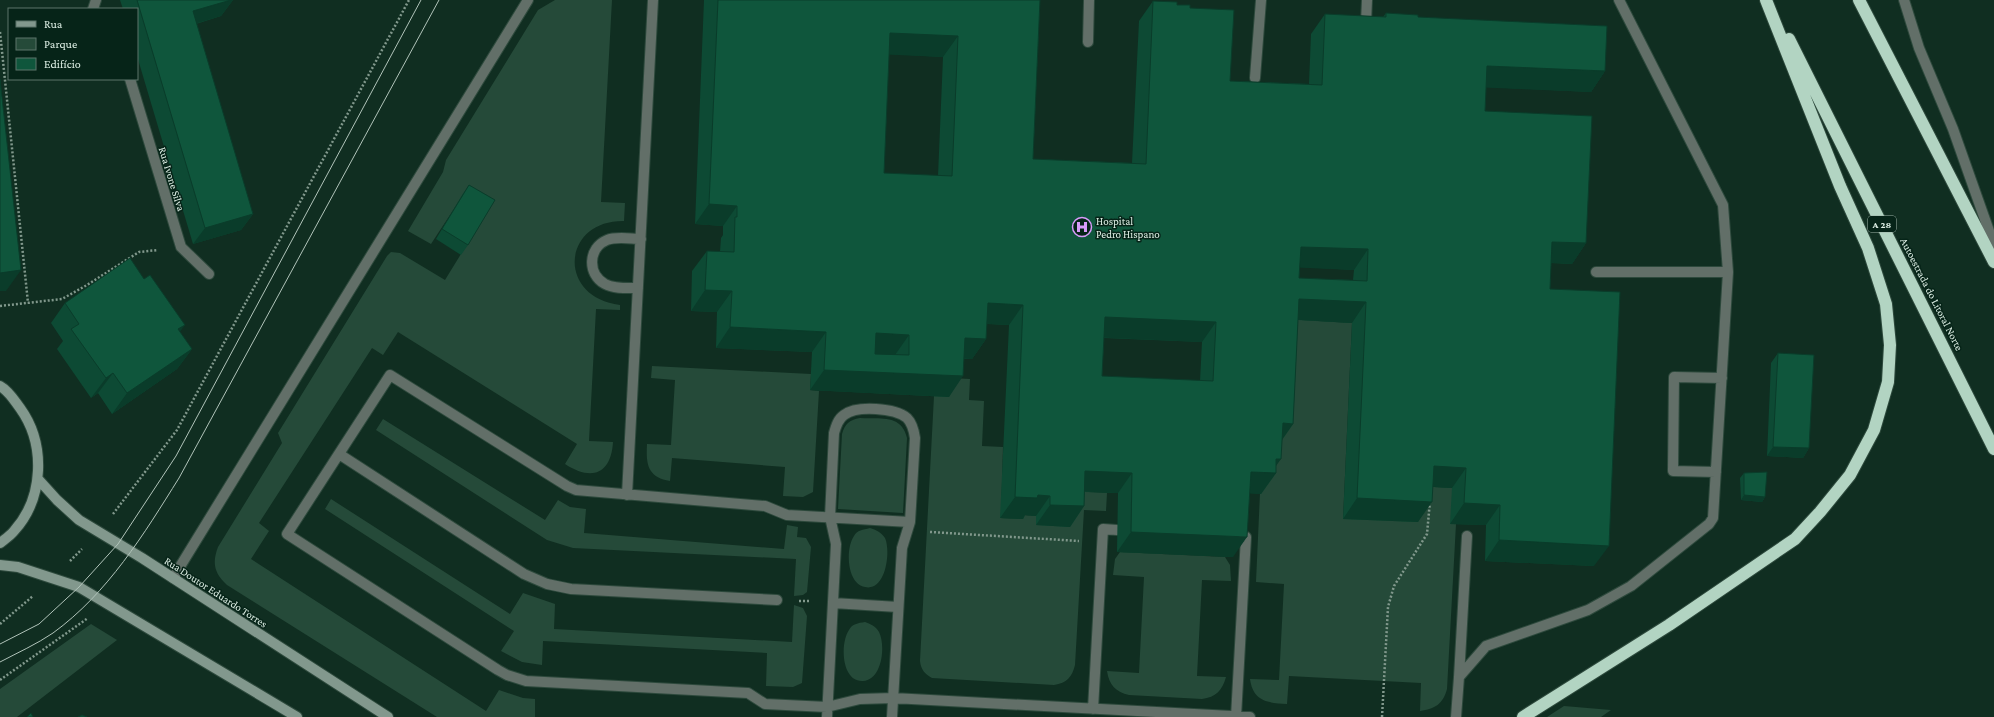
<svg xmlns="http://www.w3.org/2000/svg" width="1994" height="717" font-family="'Crimson Pro',serif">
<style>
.green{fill:#254a39}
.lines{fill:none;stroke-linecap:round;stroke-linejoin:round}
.service-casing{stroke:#2d493c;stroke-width:12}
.minor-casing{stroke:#2d493c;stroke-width:12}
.secondary-casing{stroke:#2d493c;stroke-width:12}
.motorway-casing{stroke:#2d493c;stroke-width:14}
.path{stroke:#81988c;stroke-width:2.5;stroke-dasharray:2 2;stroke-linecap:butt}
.service{stroke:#626f68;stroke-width:10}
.minor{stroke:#626f68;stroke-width:10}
.secondary{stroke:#82988d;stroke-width:10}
.motorway{stroke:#b2d4c2;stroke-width:12}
.tram{stroke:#b1c4ba;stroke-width:1}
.wall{fill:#0d4a34;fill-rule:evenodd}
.shaded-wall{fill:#0a3c2a}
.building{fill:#0f563c;stroke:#0a3c2a;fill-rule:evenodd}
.labels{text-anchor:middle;stroke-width:3;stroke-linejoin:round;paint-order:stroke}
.shield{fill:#062418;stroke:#9db2a8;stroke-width:1}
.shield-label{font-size:10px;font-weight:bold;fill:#deefe5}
.street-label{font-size:11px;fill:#deefe5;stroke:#062418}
.poi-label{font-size:11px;fill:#deefe5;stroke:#062418;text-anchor:start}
</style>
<rect width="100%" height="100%" fill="#102e21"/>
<!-- green -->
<path class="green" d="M555,0h57l-11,202 24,1 -1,18c-62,-1 -68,76 -4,84v5l-24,-1 -7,132 24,1c-2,33 -22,39 -48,22l12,-20 -179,-112 -15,23 -11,-7 -113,175 10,8 -18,28 235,152 13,-21 24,8 12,1v18h-98l-210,-132c-13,-12 -15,-22 -9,-38l64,-104 -4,-10 109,-177 4,-4 9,1 45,27 43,-70 -25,-15 -32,49 -23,-13 35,-59 3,-12 92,-150z
M1285,319l67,4 -9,196 76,-33 33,2 4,36 -9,165c-4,15 -12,20 -27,22l1,-28 -132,-7 -2,28c-20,-1 -34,-3 -37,-25l29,1 5,-96 -28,-2 4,-89z
M652,366l159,8 -1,16 9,1 -6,101 -10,5 -20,-1 2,-29 -113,-9 -2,23c-23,-4 -24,-17 -23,-37l24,1 4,-65 -24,-2z
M950,378l20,1 -1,21 15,1 -2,45 21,1 -2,71 22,1v-4l13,1v9l35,-34 36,2 -1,18 -22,-1 -9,155c-3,12 -8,18 -21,20l-122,-7c-7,-4 -11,-8 -12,-17l14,-265h15z
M860,418c20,1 42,-4 47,20l-4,75 -65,-4 4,-75c3,-10 7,-14 18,-16z
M383,419l162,101 13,-20 12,7 16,2 -2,24 200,16 3,-24 11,2 -1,10 9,1 5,9 -4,45 -4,3 -9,1 2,-37 -223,-11 -26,-8 -171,-110z
M331,499l179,115 13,-21 32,11 -1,25 238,13 2,-37 9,3 4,8 -5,67 -9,4 -27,-1 1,-33 -224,-12 -1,24 -20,-3 -21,-11 13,-20 -189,-122z
M870,528c6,2 11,4 15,10 6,13 1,54 -20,49 -18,-3 -20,-38 -11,-51 3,-6 9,-6 16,-8z
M1120,552l105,5 5,8 1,16 -29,-1 -5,96 29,1c-4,14 -10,20 -24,22l-73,-4c-13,-3 -20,-10 -22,-24l32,2 5,-96 -31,-2 2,-16z
M865,622c5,2 11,4 14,10 7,14 3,48 -16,49 -22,1 -23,-38 -14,-51 3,-6 9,-7 16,-8z
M91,624l26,16 -100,77h-17v-28z
M1564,706l47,4 -10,7h-54z"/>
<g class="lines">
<defs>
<path id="service" d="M1904,0l15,48 34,81 41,116
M1366,23l1,-23
M1088,42l1,-42
M1255,78l6,-78
M1596,272h132
M638,288c-10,0 -24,1 -33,-4 -18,-10 -17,-36 2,-44 10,-4 24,-1 34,-1
M339,454l185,120 23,10 24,5 206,11
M1716,472l-43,-1 1,-94 48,1
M627,495l26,-495
M910,522l-123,-7 -22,-9 -189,-16 -9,-4 -177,-111 -103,159 211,136 9,5 19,6 222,12 17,11 62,3 33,-8 33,-1 357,19
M1234,536l12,1 -10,180
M173,578l355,-578
M833,603l65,4
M1459,677l8,-141
M1093,709l10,-180 14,1
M827,717l9,-173 -6,-27 4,-84c2,-7 4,-14 10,-18 13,-10 51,-7 63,3 5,5 7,13 8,20l-5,84 -8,26 -10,169
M1456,717l3,-40 27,-31 102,-36 43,-24 78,-62 4,-6 15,-246 -5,-67 -104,-205"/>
<path id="minor" d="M93,9l3,-9
M130,79l51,168 28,27"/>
<path id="secondary" d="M0,386c9,5 14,14 20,22 26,36 24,90 -6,123 -4,5 -9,8 -14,12
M38,479l19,21 22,20 63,38 246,159
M0,565l18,2 61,20 218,130"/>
<path id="motorway" d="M1859,0l135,262
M1789,39l205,410
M1523,717l146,-92 126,-86 25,-27 30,-37 24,-45 14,-48 2,-37 -4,-41 -18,-56 -28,-62 -74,-186"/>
</defs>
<!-- service casing -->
<use href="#service" class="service-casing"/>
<!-- minor casing -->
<use href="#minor" class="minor-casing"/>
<!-- secondary casing -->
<use href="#secondary" class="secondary-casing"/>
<!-- motorway casing -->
<use href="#motorway" class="motorway-casing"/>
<!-- path -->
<path class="path" d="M0,32l28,271
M0,306l62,-7 25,-14 52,-33 19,-2
M113,514l64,-84 232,-430
M930,532l149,9
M70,561l12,-12
M799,601h11
M0,624l33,-28
M0,680l88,-62
M1382,717l6,-110 6,-21 33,-52 3,-33"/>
<!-- service -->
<use href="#service" class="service"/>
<!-- minor -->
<use href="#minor" class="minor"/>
<!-- secondary -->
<use href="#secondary" class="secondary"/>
<!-- motorway -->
<use href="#motorway" class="motorway"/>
<!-- tram -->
<path class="tram" d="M0,644l39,-20 40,-37 39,-43 58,-88 245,-456
M0,662c17,-9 37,-18 53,-29 55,-40 91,-99 126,-155l260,-478"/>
</g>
<!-- wall -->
<path class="wall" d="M120,0h113l-12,16 -25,8 57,190 -12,16 -48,14 -56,-188v-47h-14z
M704,0h336l-7,159 99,4 7,-142 14,-20 24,4 13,3 40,73 79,3 2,-50 14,-20 58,3 3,-4 32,4 187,54 -14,21 -105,-5 -1,24 101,132 -14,21 -21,-1 -1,26 44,277 -109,-5 1,-36 -36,-1 2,-36 -19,-1 -15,35 -75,-3 9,-196 -54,-3 -5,104 -11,16 -6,26v7l-15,21 -11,-1 -17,64 -116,-5 1,-59 -33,-1 -1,14 -14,21 -34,-2v-9l-11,-1 -2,4 -23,-1 9,-193 -22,-1 -1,15 -14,20h-8l-15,38 -139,-7 2,-38 -96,-4 1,-36 -26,-1 1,-40 15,-20 13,1 1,-14 2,-3v-9l-28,-2zM889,54l54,3 -5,119 -54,-3zM1300,267l54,3 -1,10 -54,-2zM1104,338l98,4 -2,39 -98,-5z
M469,185l-1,60 -7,10 -25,-16 26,-44z
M65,303l115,29 12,17 -15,20 -65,45 -14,-21 -7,5 -34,-49 6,-8 -12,-18z
M1778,353l31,95 -6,10 -36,-2 4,-93z
M1744,473l21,24 -3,5 -21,-2 -1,-22z"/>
<!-- shaded-wall -->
<path class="shaded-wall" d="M231,0h2l-12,16 -40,12 12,-17z
M890,33l68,3 -15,21 -68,-3z
M1487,66l118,5 -14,21 -119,-5z
M709,204l28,2 -14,20 -28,-2z
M253,214l-12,16 -48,14 12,-16z
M1552,242l34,1 -14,21 -34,-2z
M1301,247l67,2 -14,21 -68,-3z
M21,270l-15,21h-6v-18z
M705,290l27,1 -15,21 -26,-1z
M1299,299l67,3 -14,21 -67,-4z
M988,303l35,2 -14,20 -35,-2z
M1105,317l111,5 -14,20 -112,-5z
M185,325l-15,20 8,-16z
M730,327l96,5 -14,20 -96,-4z
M876,333l33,2 -14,20 -34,-1z
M965,338l21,1 -14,20 -21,-1z
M192,349l-15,20 -65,45 15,-21z
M824,370l139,6 -14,21 -139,-7z
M113,373l-15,20 -7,5 15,-20z
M1283,423l10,1 -14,20z
M1773,447l36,1 -6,10 -36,-2z
M1276,459h5l-10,14h5l-15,21 -24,-1 14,-21z
M1434,466l32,2 -14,20 -33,-2z
M1085,471l47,2 -14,20 -47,-2z
M1038,495l12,1 -14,20 -11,-1 -2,4 -23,-1 15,-21z
M1744,495l21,2 -3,5 -21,-2z
M1357,498l75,4 -14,20 -75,-3z
M1464,503l36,2 -14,20 -36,-1z
M1050,505l34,1 -14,21 -34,-2z
M1131,532l116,5 -14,20 -116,-5z
M1499,540l110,6 -15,20 -109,-5z"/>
<!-- building -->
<path class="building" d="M137,0h94l-38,11 60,203 -48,14z
M718,0h322l-7,159 113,5 7,-163 24,1v3h13v3l44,2 -4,71 92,4 3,-71 61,3v-4l32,2v2l189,9 -2,45 -118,-5 -2,45 107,5 -6,127 -34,-1 -2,47 70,3 -11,254 -110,-6 1,-35 -36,-2 2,-35 -32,-2 -2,36 -75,-4 9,-196 -67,-3 -6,125 -10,-1 -2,36h-5v14l-25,-1 -4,65 -116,-5 1,-59 -47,-2 -1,35 -34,-1v-9l-12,-1 -1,3 -22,-1 8,-192 -35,-2 -2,36 -21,-1 -2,38 -139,-6 2,-38 -96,-5 2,-36 -27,-1 2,-39 27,1 1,-35h2v-11l-28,-2zM890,33l68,3 -6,140 -68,-3zM1301,247l67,2 -1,32 -68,-3zM1105,317l111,5 -3,59 -111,-5zM876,333l33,2v20l-34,-1z
M0,79l21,191 -21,3z
M469,185l26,15 -27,45 -26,-16z
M130,258l14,21 6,-4 35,50 -7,4 14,20 -65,44 -14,-20 -7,5 -35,-49 8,-5 -14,-21z
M1778,353l36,2 -5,93 -36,-1z
M1767,472l-2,25 -21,-2v-22z
M31,713l2,4h-6z
M82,715l5,2h-9z"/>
<!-- icons -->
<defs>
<symbol id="hospital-ring" viewBox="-11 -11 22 22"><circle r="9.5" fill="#062418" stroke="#d79bf9" stroke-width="1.5"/><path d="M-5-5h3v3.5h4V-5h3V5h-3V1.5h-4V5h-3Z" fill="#d79bf9"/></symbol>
</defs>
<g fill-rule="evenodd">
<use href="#hospital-ring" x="1071" y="216" width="22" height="22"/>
</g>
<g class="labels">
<!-- shield labels -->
<rect class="shield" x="1868" y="216" width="28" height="16" rx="3"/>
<g class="shield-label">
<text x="1882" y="228">A 28</text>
</g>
<!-- street labels -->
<g class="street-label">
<text transform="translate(172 179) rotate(73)" y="4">Rua Ivone Silva</text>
<text transform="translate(1932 294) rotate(63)" y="4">Autoestrada do Litoral Norte</text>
<text transform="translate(216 592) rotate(33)" y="4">Rua Doutor Eduardo Torres</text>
</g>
<!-- poi labels -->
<g class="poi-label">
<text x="1096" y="225">Hospital<tspan x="1096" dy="13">Pedro Hispano</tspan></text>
</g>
</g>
<!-- legend -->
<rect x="8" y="8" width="130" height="72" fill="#062418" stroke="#5c756a"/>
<rect x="16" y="21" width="20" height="6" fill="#82988d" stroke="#5c756a"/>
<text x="44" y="28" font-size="12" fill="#deefe5">Rua</text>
<rect x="16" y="38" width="20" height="12" fill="#254a39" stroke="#5c756a"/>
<text x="44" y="48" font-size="12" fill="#deefe5">Parque</text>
<rect x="16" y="58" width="20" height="12" fill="#0f563c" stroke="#5c756a"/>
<text x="44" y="68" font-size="12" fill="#deefe5">Edifício</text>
</svg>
